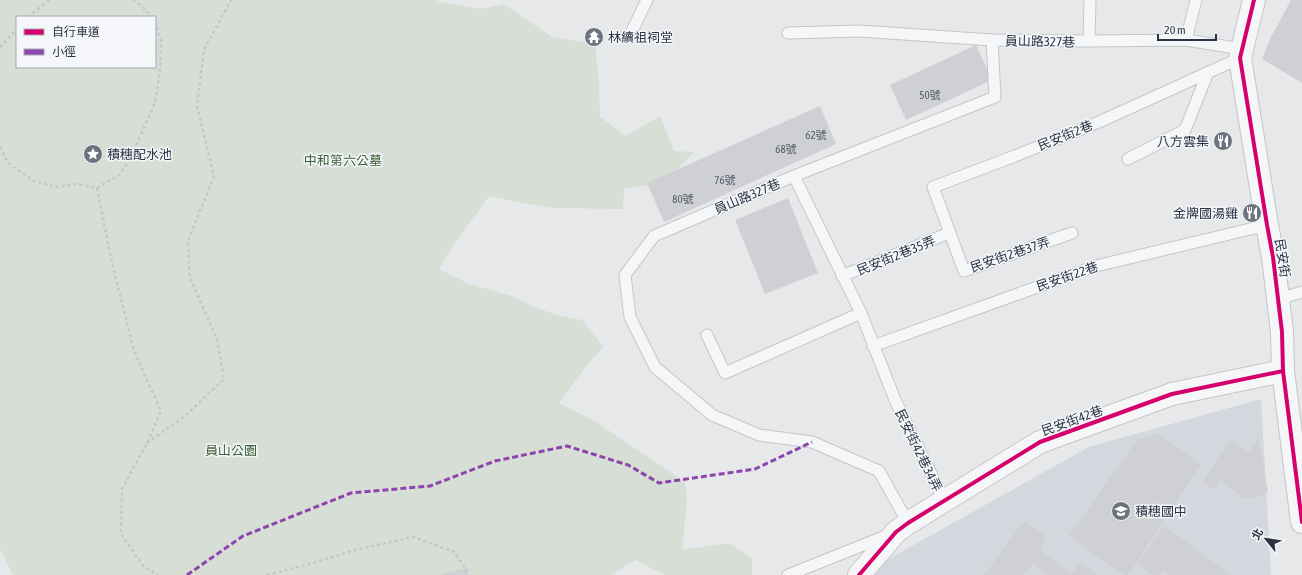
<svg xmlns="http://www.w3.org/2000/svg" width="1302" height="575" font-family="'Asap Condensed','Noto Sans TC',sans-serif">
<style>
.built{fill:#d4d7dd}
.green{fill:#d6ded6;fill-rule:evenodd}
.building{fill:#ced0d3}
.lines{fill:none;stroke-linecap:round;stroke-linejoin:round}
.lane-casing{stroke:#c4c6c8;stroke-width:13}
.street-casing{stroke:#c4c6c8;stroke-width:24}
.path{stroke:#c5c6ca;stroke-width:2.5;stroke-dasharray:3 3;stroke-linecap:butt}
.lane{stroke:#f5f6f7;stroke-width:11}
.street{stroke:#f5f6f7;stroke-width:22}
.quiet{stroke:#8e44ad;stroke-width:3;stroke-dasharray:6 3;stroke-linecap:butt}
.cycleway-casing{stroke:#f4f6f9;stroke-width:6}
.cycleway{stroke:#d6006c;stroke-width:4}
.labels{text-anchor:middle;stroke-width:3;stroke-linejoin:round;paint-order:stroke}
.number-label{font-size:11px;fill:#545c69}
.poi-label{font-size:13px;fill:#2b3445;stroke:#f4f6f9;text-anchor:start}
.street-label{font-size:13px;fill:#2b3445;stroke:#f4f6f9}
.park-label{font-size:13px;fill:#3f6138;stroke:#f4f6f9}
</style>
<rect width="100%" height="100%" fill="#e6e8ea"/>
<!-- built -->
<path class="built" d="M1261,399l10,176h-411l229,-128z"/>
<!-- green -->
<path class="green" d="M0,0h437l2,2 42,7 23,-5 48,33 43,7 4,39 1,34 26,19 34,-20 14,35 20,1 -30,31 -40,6 -1,20 -68,-1 -34,-5 -32,-7 -37,51 -13,22 30,15 43,12 18,9 26,10 26,5 21,27 -20,23 -24,33 34,17 92,62 2,16 -5,52 47,-7 23,15v17h-87l-30,-15 -24,15h-598l-13,-26zM17,17h138v50h-138z"/>
<!-- building -->
<path class="building" d="M1291,0h11v83l-40,-24 9,-22z
M976,45l16,35 -86,40 -16,-35z
M820,106l16,38 -172,78 -17,-39z
M788,198l30,75 -53,21 -30,-74z
M1159,434l42,31 -73,110h-4l-55,-39 68,-96z
M1258,438l10,54 -13,6h-11l-23,-17 -7,8 -12,-6 28,-44 19,13z
M1024,521l23,17 -8,11 31,24 -1,2h-21l-15,-12 -9,12h-40z
M1164,526l67,49h-60l-8,-5 -4,5h-7l-15,-11z
M1080,562l18,13h-27z
M466,568l2,7h-26v-1z"/>
<g class="lines">
<defs>
<path id="lane" d="M788,33l71,-2 133,9
M629,37l18,-37
M1186,40l56,9
M1089,41l1,-41
M1128,159l57,-29 23,-58
M794,176l67,137 34,87 49,100
M1072,233l-108,38 -31,-84 82,-31 84,-34 141,-64
M842,276l107,-43
M1279,299l23,-7
M707,335l18,38 136,-60
M873,346l223,-80 171,-41
M908,523l-29,-52 -67,-29 -53,-7 -47,-20 -57,-48 -25,-50 -5,-42 29,-39 140,-60 201,-79 -3,-57 97,1 97,-1 10,-40
M788,575l100,-40"/>
<path id="street" d="M1254,0l-14,58 27,167 6,32 9,75 1,39 19,151
M859,575l37,-43 12,-9 132,-81 132,-48 111,-23"/>
</defs>
<!-- lane casing -->
<use href="#lane" class="lane-casing"/>
<!-- street casing -->
<use href="#street" class="street-casing"/>
<!-- path -->
<path class="path" d="M133,0l10,7 8,10
M28,17l21,-17
M0,47l17,-18
M0,147l8,16 26,18 23,6 20,-3 20,4 22,-13 11,-16 25,-56 5,-32 1,-31 -6,-17
M97,188l15,75 22,88 27,60 -14,32 -25,46 -1,45 22,32 15,9
M147,443l38,-27 39,-37 -7,-40 -27,-61 -2,-37 26,-65 -17,-70 7,-56 27,-50
M267,575l39,-10 49,-15 58,-13 41,15 16,23"/>
<!-- lane -->
<use href="#lane" class="lane"/>
<!-- street -->
<use href="#street" class="street"/>
<!-- quiet -->
<path class="quiet" d="M187,575l56,-39 108,-43 79,-7 65,-25 72,-15 61,19 31,18 96,-14 57,-27"/>
<defs>
<path id="cycleway" d="M1254,0l-14,58 27,167 6,32 9,75 1,39 19,151
M859,575l37,-43 12,-9 132,-81 132,-48 111,-23"/>
</defs>
<!-- cycleway casing -->
<use href="#cycleway" class="cycleway-casing"/>
<!-- cycleway -->
<use href="#cycleway" class="cycleway"/>
</g>
<!-- icons -->
<defs>
<symbol id="temple-disc" viewBox="-11 -11 22 22"><circle r="9.5" fill="#6c737f" stroke="#f4f6f9"/><path d="M0-6L5-2H3V0L6.5 2.5H4V6H1.5V3h-3V6H-4V2.5H-6.5L-3 0V-2H-5Z" fill="#fff"/></symbol>
<symbol id="restaurant-disc" viewBox="-11 -11 22 22"><circle r="9.5" fill="#6c737f" stroke="#f4f6f9"/><path d="M-5-6h1v4h1v-4h1v4h1v-4h1v5L-1.5 .5V6h-2V.5L-5-1ZM5-6V6H3V1.5H1.5Q1.5-4 5-6Z" fill="#fff"/></symbol>
<symbol id="sight-disc" viewBox="-11 -11 22 22"><circle r="9.5" fill="#6c737f" stroke="#f4f6f9"/><path d="M0-6L1.8-2.2L6-1.7L2.9 1.2L3.7 5.4L0 3.3L-3.7 5.4L-2.9 1.2L-6-1.7L-1.8-2.2Z" fill="#fff"/></symbol>
<symbol id="school-disc" viewBox="-11 -11 22 22"><circle r="9.5" fill="#6c737f" stroke="#f4f6f9"/><path d="M0-5L7-2L0 1L-7-2ZM-4 1L0 2.5L4 1V4Q0 6-4 4Z" fill="#fff"/></symbol>
</defs>
<g fill-rule="evenodd">
<use href="#temple-disc" x="583" y="26" width="22" height="22"/>
<use href="#restaurant-disc" x="1212" y="130" width="22" height="22"/>
<use href="#sight-disc" x="82" y="143" width="22" height="22"/>
<use href="#restaurant-disc" x="1241" y="202" width="22" height="22"/>
<use href="#school-disc" x="1110" y="500" width="22" height="22"/>
</g>
<g class="labels">
<!-- number labels -->
<g class="number-label">
<text x="930" y="99">50號</text>
<text x="816" y="139">62號</text>
<text x="786" y="153">68號</text>
<text x="725" y="184">76號</text>
<text x="683" y="203">80號</text>
</g>
<!-- poi labels -->
<g class="poi-label">
<text x="608" y="42">林續祖祠堂</text>
<text x="1209" y="146" text-anchor="end">八方雲集</text>
<text x="107" y="159">積穗配水池</text>
<text x="1238" y="218" text-anchor="end">金牌國湯雞</text>
<text x="1135" y="516">積穗國中</text>
</g>
<!-- street labels -->
<g class="street-label">
<text transform="translate(1040 41) rotate(1)" y="5">員山路327巷</text>
<text transform="translate(1065 135) rotate(-22)" y="5">民安街2巷</text>
<text transform="translate(747 196) rotate(-23)" y="5">員山路327巷</text>
<text transform="translate(1010 254) rotate(-19)" y="5">民安街2巷37弄</text>
<text transform="translate(896 255) rotate(-22)" y="5">民安街2巷35弄</text>
<text transform="translate(1283 258) rotate(81)" y="5">民安街</text>
<text transform="translate(1067 276) rotate(-19)" y="5">民安街22巷</text>
<text transform="translate(1072 420) rotate(-20)" y="5">民安街42巷</text>
<text transform="translate(919 450) rotate(64)" y="5">民安街42巷34弄</text>
</g>
<!-- park labels -->
<g class="park-label">
<text x="343" y="165">中和第六公墓</text>
<text x="231" y="455">員山公園</text>
</g>
</g>
<!-- legend -->
<rect x="16" y="16" width="140" height="52" fill="#f4f6f9" stroke="#a4a8b1"/>
<rect x="24" y="29" width="20" height="6" fill="#d6006c" stroke="#a4a8b1"/>
<text x="52" y="36" font-size="12" fill="#2b3445">自行車道</text>
<rect x="24" y="49" width="20" height="6" fill="#8e44ad" stroke="#a4a8b1"/>
<text x="52" y="56" font-size="12" fill="#2b3445">小徑</text>
<!-- north arrow -->
<g transform="translate(1266 539) rotate(300)" stroke="#f4f6f9" stroke-width="3" paint-order="stroke">
<path d="M0-3L7 15L0 10L-7 15Z" fill="#2b3445"/>
<text y="-6" font-size="11" font-weight="bold" text-anchor="middle" fill="#2b3445">北</text>
</g>
<!-- scale -->
<path d="M1158 34v6h58v-6" fill="none" stroke="#2b3445" stroke-width="2"/>
<text x="1164" y="34" font-size="12" fill="#2b3445" stroke="#f4f6f9" stroke-width="3" paint-order="stroke">20 m</text>
</svg>
